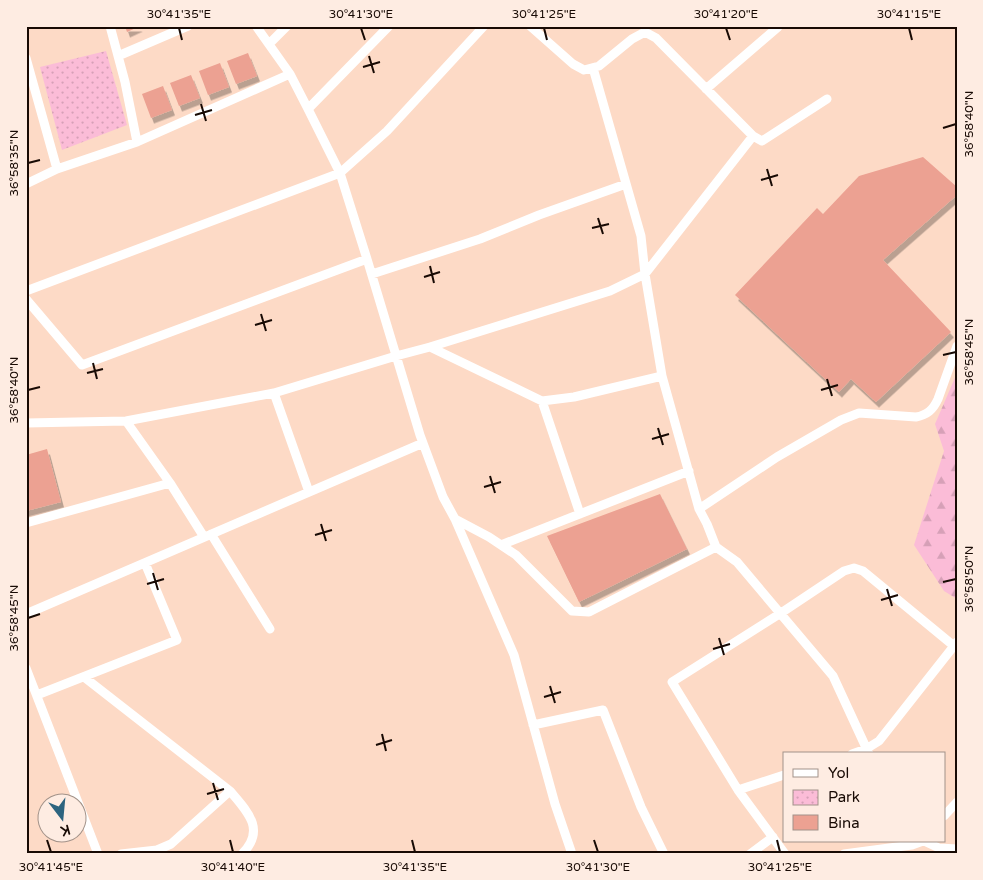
<svg xmlns="http://www.w3.org/2000/svg" width="983" height="880" font-family="'Varela Round',sans-serif">
<style>
.forest{fill:url(#forest-firs)}
.park{fill:url(#park-dots)}
.building{fill:#eca192;filter:url(#shadow)}
.lines{fill:none;stroke-linecap:round;stroke-linejoin:round}
.street{stroke:#fff;stroke-width:9}
.ticks{fill:none;stroke:#180a04;stroke-width:2}
.neatline{fill:none;stroke:#180a04;stroke-width:2}
.ticks-label{font-size:12px;text-anchor:middle;fill:#180a04}
</style>
<defs>
<pattern id="forest-firs" width="22" height="20" patternUnits="userSpaceOnUse" patternTransform="scale(1.25)"><rect width="22" height="20" fill="#fbbcd7"/><path d="M5 1l3.5 6h-7zM16 11l3.5 6h-7z" fill="#d6a0b7"/></pattern>
<pattern id="park-dots" width="8" height="8" patternUnits="userSpaceOnUse" patternTransform="scale(1.25)"><rect width="8" height="8" fill="#fbbcd7"/><path d="M2 2h.1M6 6h.1" fill="none" stroke="#d6a0b7" stroke-width="1.8" stroke-linecap="round"/></pattern>
<filter id="shadow"><feDropShadow dx="3" dy="5.5" stdDeviation="0" flood-color="#0004"/></filter>
</defs>
<rect width="100%" height="100%" fill="#fddac6"/>
<!-- forest -->
<path class="forest" d="M957,373v226l-13,-8 -30,-46 30,-94 -9,-27z"/>
<!-- park -->
<path class="park" d="M106,51l21,74 -65,25 -22,-83z"/>
<!-- building -->
<path class="building" d="M125,26h15l-13,6z
M248,53l9,23 -21,8 -9,-23z
M220,63l9,24 -21,8 -9,-24z
M191,75l9,23 -21,8 -9,-23z
M163,86l9,24 -21,8 -9,-24z
M923,157l34,30v8l-74,65 68,72 -75,70 -25,-23 -12,13 -104,-97 82,-87 6,6 36,-38z
M47,449l14,53 -35,9v-56z
M660,494l27,55 -108,53 -32,-66z"/>
<g class="lines">
<!-- street -->
<path class="street" d="M110,26l15,56 12,60
M256,26l34,48 18,35 32,64 27,86 53,176 23,62 12,22 34,18 27,18 56,56 17,1 127,-65
M530,26l43,38 11,6 15,-4 33,-27 13,-7 11,6 97,98 9,5 65,-42
M269,44l18,-18
M118,56l70,-30
M26,58l31,111 80,-27 153,-68
M706,89l72,-62
M308,109l81,-83
M26,184l31,-15
M372,274l108,-35 59,-24 87,-31
M26,291l314,-118 47,-42 97,-105
M26,299l56,66 285,-106
M430,347l112,54 32,-4 88,-21
M274,393l35,99
M542,401l38,113
M126,421l44,62 34,54
M26,423l100,-2 148,-28 122,-37 34,-9 180,-56 35,-17 -4,-38 -48,-168
M699,509l-37,-133 -17,-102 108,-138
M455,519l59,136 41,149 17,50
M26,523l144,-40
M211,534l59,95
M501,545l188,-74
M26,614l397,-171
M26,668l72,186
M84,677l146,114c18,21 36,39 12,63
M37,695l140,-55 -32,-77
M533,725l70,-15 38,97 23,47
M852,754l14,-5 13,-8 78,-99
M869,754l-36,-78 -96,-114 -21,-15 -9,-23 -8,-15 78,-52 64,-37 18,-7 57,4c11,-2 17,-7 22,-18l19,-53
M784,775l-46,15 -66,-108 109,-69 63,-42 10,-3 9,3 91,75
M738,790l47,64
M944,816l13,-14
M924,841l15,7 18,1
M121,854l36,-4 14,-6 59,-53
M750,854l23,-17
M844,854l68,-9 11,-4"/>
</g>
<!-- ticks -->
<path class="ticks" d="M179,28l3,12M361,28l4,12M544,28l3,12M726,28l4,12M909,28l3,12M369,56l5,17M363,67l17,-5M201,104l5,17M195,115l17,-5M943,128l13,-4M28,163l12,-3M767,169l5,17M761,180l17,-5M598,218l5,16M592,228l17,-4M430,266l4,17M424,277l16,-5M261,314l5,17M255,325l17,-5M943,355l13,-3M93,363l4,16M87,373l16,-4M827,379l5,17M28,390l12,-3M821,390l17,-5M658,428l5,17M652,439l17,-5M490,476l5,17M484,487l17,-5M321,524l5,17M315,535l17,-5M153,573l5,17M943,582l13,-3M147,584l17,-5M887,589l5,17M881,600l17,-5M28,618l12,-4M719,638l5,17M713,649l17,-5M550,686l5,17M544,697l17,-5M382,734l4,17M376,745l16,-5M213,783l5,17M207,794l17,-5M47,840l4,12M230,840l3,12M412,840l3,12M594,840l4,12M777,840l3,12"/>
<!-- border -->
<rect width="983" height="880" fill="none" stroke="#feece2" stroke-width="55"/>
<!-- legend -->
<rect x="783" y="752" width="162" height="90" fill="#feece2" stroke="#a29289"/>
<rect x="793" y="769" width="25" height="8" fill="#ffffff" stroke="#a29289"/>
<text x="828" y="778" font-size="15" fill="#180a04">Yol</text>
<rect x="793" y="790" width="25" height="15" fill="url(#park-dots)" stroke="#a29289"/>
<text x="828" y="802" font-size="15" fill="#180a04">Park</text>
<rect x="793" y="815" width="25" height="15" fill="#eca192" stroke="#a29289"/>
<text x="828" y="828" font-size="15" fill="#180a04">Bina</text>
<!-- north arrow -->
<g transform="translate(62 818) rotate(164)"><circle r="24" fill="#feece2" stroke="#a29289"/>
<path d="M0-4L9 19L0 12L-9 19Z" fill="#2d647f"/>
<text y="-8" font-size="14" font-weight="bold" text-anchor="middle" fill="#180a04">K</text>
</g>
<rect x="28" y="28" width="928" height="824" class="neatline"/>
<g class="ticks-label">
<text x="179" y="18">30°41'35"E</text>
<text x="361" y="18">30°41'30"E</text>
<text x="544" y="18">30°41'25"E</text>
<text x="726" y="18">30°41'20"E</text>
<text x="909" y="18">30°41'15"E</text>
<text transform="translate(969 124) rotate(-90)" y="4">36°58'40"N</text>
<text transform="translate(14 163) rotate(-90)" y="4">36°58'35"N</text>
<text transform="translate(969 352) rotate(-90)" y="4">36°58'45"N</text>
<text transform="translate(14 390) rotate(-90)" y="4">36°58'40"N</text>
<text transform="translate(969 579) rotate(-90)" y="4">36°58'50"N</text>
<text transform="translate(14 618) rotate(-90)" y="4">36°58'45"N</text>
<text x="51" y="871">30°41'45"E</text>
<text x="233" y="871">30°41'40"E</text>
<text x="415" y="871">30°41'35"E</text>
<text x="598" y="871">30°41'30"E</text>
<text x="780" y="871">30°41'25"E</text>
</g>
</svg>
